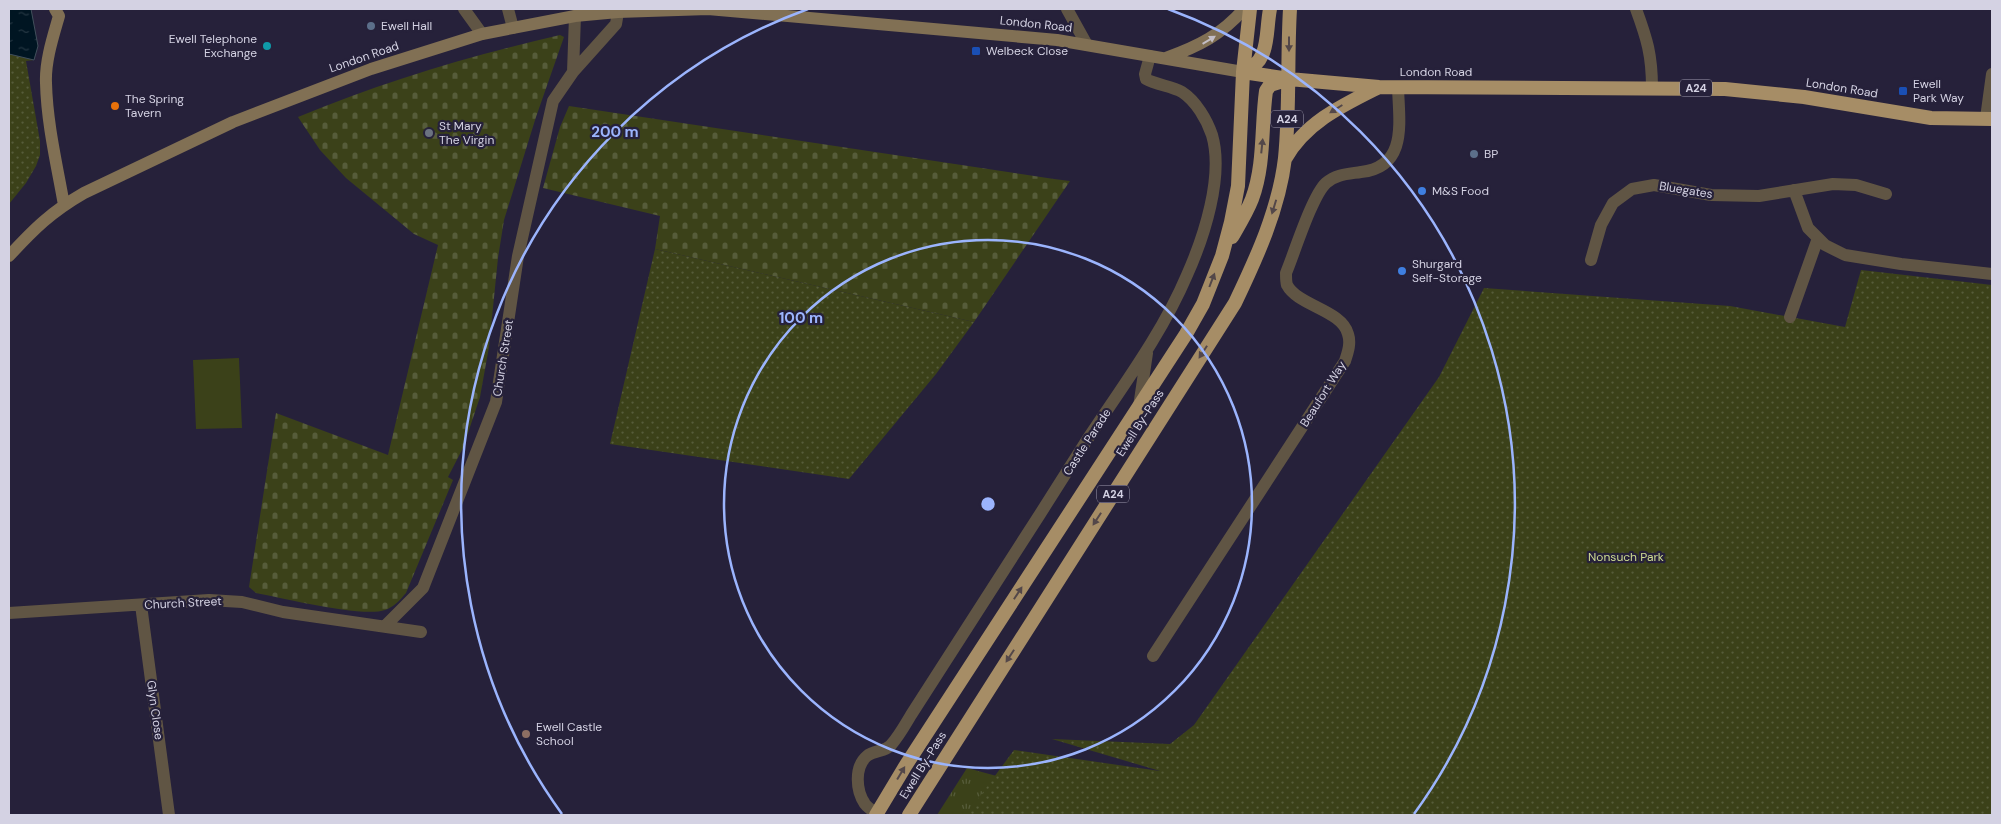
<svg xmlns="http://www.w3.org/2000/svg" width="2001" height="824" font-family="'DM Sans',sans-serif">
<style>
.grass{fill:url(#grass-tufts)}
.cemetery{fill:url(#cemetery-stones)}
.park{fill:url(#park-dots)}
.pitch{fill:#3b4119}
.water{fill:url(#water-ripples);stroke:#404e5c}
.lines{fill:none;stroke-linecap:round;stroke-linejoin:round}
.minor{stroke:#605544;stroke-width:12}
.secondary{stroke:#817054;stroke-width:12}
.trunk{stroke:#a68d66;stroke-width:14}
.oneway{fill:#c3bec6}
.oneway2{fill:#534749}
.ring{fill:none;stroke:#9bb4fd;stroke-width:2.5}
.service-dot{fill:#5c6f8a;stroke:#26213a;stroke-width:2}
.culture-dot{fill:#0f9aa8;stroke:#26213a;stroke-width:2}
.transit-dot{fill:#1a4fb4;stroke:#26213a;stroke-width:2}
.food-dot{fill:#e8710a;stroke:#26213a;stroke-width:2}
.worship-dot{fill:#6b7280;stroke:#26213a;stroke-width:2}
.shop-dot{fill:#3f7fe0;stroke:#26213a;stroke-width:2}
.education-dot{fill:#8d6e63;stroke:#26213a;stroke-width:2}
.labels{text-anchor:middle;stroke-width:4.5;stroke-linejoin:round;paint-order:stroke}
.shield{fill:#26213a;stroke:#a09db0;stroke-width:1}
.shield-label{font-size:11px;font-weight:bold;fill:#d4d2e3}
.street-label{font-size:12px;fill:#d4d2e3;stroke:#26213a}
.poi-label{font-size:12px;fill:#d4d2e3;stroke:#26213a;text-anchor:start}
.park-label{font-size:12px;fill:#cfdc92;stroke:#26213a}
.centre{fill:#9bb4fd;stroke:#26213a;stroke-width:2.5}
.ring-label{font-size:15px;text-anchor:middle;font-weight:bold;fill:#9bb4fd;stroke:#26213a;stroke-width:4.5;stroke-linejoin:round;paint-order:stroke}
</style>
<defs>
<pattern id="grass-tufts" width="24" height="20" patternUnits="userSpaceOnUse" patternTransform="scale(1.25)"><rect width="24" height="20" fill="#3b4119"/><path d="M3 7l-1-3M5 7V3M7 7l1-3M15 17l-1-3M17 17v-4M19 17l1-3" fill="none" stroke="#565c3a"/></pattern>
<pattern id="cemetery-stones" width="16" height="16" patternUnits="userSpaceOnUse" patternTransform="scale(1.25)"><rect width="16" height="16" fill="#3b4119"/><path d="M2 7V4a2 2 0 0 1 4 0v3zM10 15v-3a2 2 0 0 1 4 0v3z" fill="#565c3a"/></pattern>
<pattern id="park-dots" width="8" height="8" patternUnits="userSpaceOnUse" patternTransform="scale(1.25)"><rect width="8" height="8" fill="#3b4119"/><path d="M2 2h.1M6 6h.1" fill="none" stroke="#565c3a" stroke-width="1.8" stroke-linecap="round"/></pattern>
<pattern id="water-ripples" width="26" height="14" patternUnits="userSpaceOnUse" patternTransform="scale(1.25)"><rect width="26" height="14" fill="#001522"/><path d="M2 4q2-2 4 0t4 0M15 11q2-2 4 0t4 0" fill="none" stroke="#243642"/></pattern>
</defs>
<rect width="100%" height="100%" fill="#26213a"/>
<!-- grass -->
<path class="grass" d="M967,768l81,22 153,25h-264z"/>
<!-- cemetery -->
<path class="cemetery" d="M560,35l4,2 -28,80 -32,103 -6,38 -9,89 -9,50 -17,51 -15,29 5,3 -47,113c-6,7 -12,14 -21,17 -22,8 -102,-12 -129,-17l-7,-6 27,-174 112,42 50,-210 -24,-11 -68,-56 -26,-28 -22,-33c86,-36 171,-61 262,-82z
M569,106l485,73 16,2 -96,141 -319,-73 5,-33 -117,-28 17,-61z"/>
<!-- park -->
<path class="park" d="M9,9h22l7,37 -4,14 -8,1 14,80v14l-4,11 -10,17 -17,21z
M655,249l319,73 -38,52 -87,105 -239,-35z
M1861,270l131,15v530h-1026l48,-65 146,21 -108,-32 118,5 24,-19 245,-348 45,-89 246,18 115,21z"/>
<!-- pitch -->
<path class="pitch" d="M239,358l3,70 -46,1 -3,-69z"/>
<!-- water -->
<path class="water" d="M9,9h22l7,37 -4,14 -25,-6z"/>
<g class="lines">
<!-- minor -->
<path class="minor" d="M464,9l18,25
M508,9l5,19
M1067,9l20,36
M1636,9c11,30 16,46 16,79
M573,72l43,-48 2,-12
M1986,118l6,-44
M1794,190l14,38 17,17 20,10 56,9 91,10
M1591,260l10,-35 12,-22 19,-14 22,-4 57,10 48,1 74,-12 23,1 30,9
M1790,317l28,-79
M1139,407l8,-54
M141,605l28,210
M9,613l200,-13 33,2 41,10 138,20
M385,626l38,-38 73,-186 22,-146 35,-155 20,-29 2,-56
M1153,656l192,-295c3,-9 6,-18 3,-27 -6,-24 -50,-28 -61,-49 -1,-3 -1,-8 -1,-12 8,-19 26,-77 40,-90 10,-9 22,-9 35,-11 47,-5 38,-50 37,-85
M877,814c-4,-3 -9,-6 -12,-10 -9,-13 -11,-37 2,-48 7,-6 18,-4 24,-11 8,-9 14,-20 20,-30 59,-92 118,-183 176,-275 35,-53 75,-106 100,-165 17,-38 37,-99 25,-140 -5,-15 -16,-34 -30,-43 -11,-6 -25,-7 -36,-13l-1,-5 5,-18"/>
<!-- secondary -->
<path class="secondary" d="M55,9l4,7c-6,21 -14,45 -13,67 1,41 11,82 18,122
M1166,58c33,-12 55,-23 78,-49
M9,256c25,-27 42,-44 75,-63l149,-71 138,-53 111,-35 93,-18 43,-4 90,-3 349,31 186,32"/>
<!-- trunk -->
<path class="trunk" d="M1243,72l46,7 90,8 346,2 79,8 127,21 61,1
M1243,72c28,-11 22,-37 27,-63
M1285,159c21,-37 58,-54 94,-72
M1232,237c7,-12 15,-25 20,-38 13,-35 9,-73 14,-108l4,-6 16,-5
M876,815l30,-50 280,-431 17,-30 19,-48 9,-34 7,-36 5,-114 7,-63
M909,815l326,-512c22,-46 44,-94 50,-145 5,-50 2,-100 5,-149"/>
</g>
<!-- one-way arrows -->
<defs><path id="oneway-solid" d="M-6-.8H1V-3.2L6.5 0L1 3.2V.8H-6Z" transform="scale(1.25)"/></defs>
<use class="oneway" href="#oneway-solid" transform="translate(1209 40) rotate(-31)"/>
<g class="oneway2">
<use href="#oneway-solid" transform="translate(1289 44) rotate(90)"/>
<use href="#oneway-solid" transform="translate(1336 109) rotate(148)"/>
<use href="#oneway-solid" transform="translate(1262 146) rotate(-84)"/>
<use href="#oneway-solid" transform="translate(1274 207) rotate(107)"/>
<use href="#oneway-solid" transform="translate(1212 280) rotate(-69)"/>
<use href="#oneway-solid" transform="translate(1203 352) rotate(123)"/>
<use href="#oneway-solid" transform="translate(1097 519) rotate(123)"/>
<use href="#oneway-solid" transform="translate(1018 593) rotate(-57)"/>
<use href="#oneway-solid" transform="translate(1010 656) rotate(123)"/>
<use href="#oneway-solid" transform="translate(901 773) rotate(-59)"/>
</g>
<!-- distance rings -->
<g class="ring">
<circle cx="988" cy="504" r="264"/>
<path d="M562 814A527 527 0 0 1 808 9M1168 9A527 527 0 0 1 1414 814"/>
</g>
<!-- markers -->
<g class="service-dot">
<circle cx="371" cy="26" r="5"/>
<circle cx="1474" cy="154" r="5"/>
</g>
<circle class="culture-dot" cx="267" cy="46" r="5"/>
<g class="transit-dot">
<rect x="971" y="46" width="10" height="10" rx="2.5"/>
<rect x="1898" y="86" width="10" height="10" rx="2.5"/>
</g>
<circle class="food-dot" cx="115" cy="106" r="5"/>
<circle class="worship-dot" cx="429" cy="133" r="5"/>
<g class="shop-dot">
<circle cx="1422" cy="191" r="5"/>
<circle cx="1402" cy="271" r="5"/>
</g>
<circle class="education-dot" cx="526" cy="734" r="5"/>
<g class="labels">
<!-- shield labels -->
<g class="shield">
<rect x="1680" y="79.5" width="32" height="17" rx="4"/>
<rect x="1271" y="110.5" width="32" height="17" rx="4"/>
<rect x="1097" y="485.5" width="32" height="17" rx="4"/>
</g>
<g class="shield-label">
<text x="1696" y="92">A24</text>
<text x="1287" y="123">A24</text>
<text x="1113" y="498">A24</text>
</g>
<!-- street labels -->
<g class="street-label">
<text transform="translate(1036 24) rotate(6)" y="4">London Road</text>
<text transform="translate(364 57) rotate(-19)" y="4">London Road</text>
<text x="1436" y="76">London Road</text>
<text transform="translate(1842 88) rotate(9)" y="4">London Road</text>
<text transform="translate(1686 190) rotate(9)" y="4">Bluegates</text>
<text transform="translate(503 358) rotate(-81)" y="4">Church Street</text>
<text transform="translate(1323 394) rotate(-58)" y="4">Beaufort Way</text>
<text transform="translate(1140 423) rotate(-57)" y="4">Ewell By-Pass</text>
<text transform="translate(1087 442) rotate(-57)" y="4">Castle Parade</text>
<text transform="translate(183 603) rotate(-3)" y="4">Church Street</text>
<text transform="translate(155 710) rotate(82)" y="4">Glyn Close</text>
<text transform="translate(923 765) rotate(-58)" y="4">Ewell By-Pass</text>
</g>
<!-- poi labels -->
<g class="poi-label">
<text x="381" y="30">Ewell Hall</text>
<text x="257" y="43" text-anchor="end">Ewell Telephone<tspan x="257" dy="14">Exchange</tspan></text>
<text x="986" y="55">Welbeck Close</text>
<text x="1913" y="88">Ewell<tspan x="1913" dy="14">Park Way</tspan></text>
<text x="125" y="103">The Spring<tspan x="125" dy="14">Tavern</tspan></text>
<text x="439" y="130">St Mary<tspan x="439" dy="14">The Virgin</tspan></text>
<text x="1484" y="158">BP</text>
<text x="1432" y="195">M&amp;S Food</text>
<text x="1412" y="268">Shurgard<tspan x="1412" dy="14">Self-Storage</tspan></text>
<text x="536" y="731">Ewell Castle<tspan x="536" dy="14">School</tspan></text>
</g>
<!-- park labels -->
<g class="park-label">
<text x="1626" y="561">Nonsuch Park</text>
</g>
</g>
<circle cx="988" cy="504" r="8" class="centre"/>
<g class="ring-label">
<text x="615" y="137">200 m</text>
<text x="801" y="323">100 m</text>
</g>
<!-- border -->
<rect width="2001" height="824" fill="none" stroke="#d4d2e3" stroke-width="20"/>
</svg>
